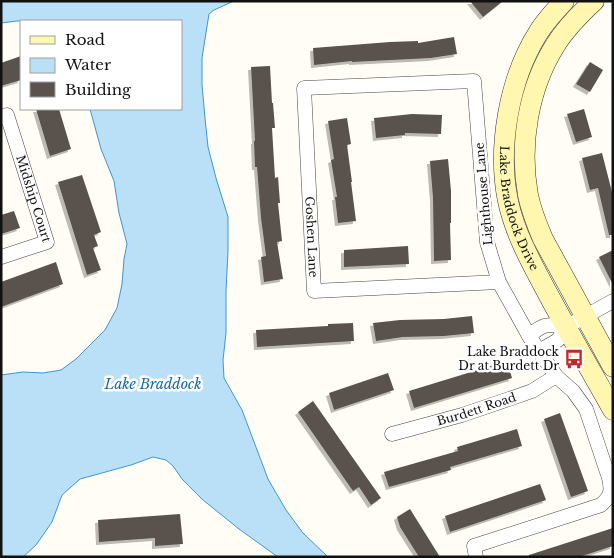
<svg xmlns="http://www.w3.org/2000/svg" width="614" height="558" font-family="'Libre Baskerville',serif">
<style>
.water{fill:#b9e0f7;stroke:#3f96cf}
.building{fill:#5a524d;filter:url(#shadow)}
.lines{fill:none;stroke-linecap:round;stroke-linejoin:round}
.street-casing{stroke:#444;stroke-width:15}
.secondary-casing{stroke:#333;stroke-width:21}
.street{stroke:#fff;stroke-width:14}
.secondary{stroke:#fff6b0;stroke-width:20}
.labels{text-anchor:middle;stroke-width:5;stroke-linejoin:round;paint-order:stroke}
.street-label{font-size:12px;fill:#111;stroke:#fff}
.poi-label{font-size:12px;fill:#111;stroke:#fff;text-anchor:end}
.water-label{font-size:14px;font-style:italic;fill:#1768a6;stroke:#fff}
</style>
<defs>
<filter id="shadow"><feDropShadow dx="-3" dy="3" stdDeviation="0" flood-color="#0004"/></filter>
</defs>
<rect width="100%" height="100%" fill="#fffdf5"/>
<!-- water -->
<path class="water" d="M1,1h233l-20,9 -5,4 -7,44v27l3,33 3,29 8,31 12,39v34l-2,40v42l-3,27 1,18 18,32 26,69 18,31 17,23 25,24h-50l-39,-28 -36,-29 -21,-21 -9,-13 -7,-6 -13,-3 -22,8 -51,14 -18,16 -10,27 -16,23 -13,12h-22v-182l22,-3 20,1 18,-3 15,-11 29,-29 12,-22 5,-24 2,-25 3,-15 -8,-31 -5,-32 -13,-32 -11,-40h91v-88h-164l-16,2z"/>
<!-- building -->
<path class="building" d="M470,1h33l-20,16z
M454,37l3,17 -26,4 -79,4v-1l-38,4 -1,-17 77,-6 28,-1v2z
M21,56v24l-20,6v-23z
M590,62l13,8 -13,22 -14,-8z
M270,66l2,37h1l2,25h-3l3,50 3,-1 2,26h-2l4,38 -5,1 6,37 -19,3 -3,-25 5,-1 -5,-38 -4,-51h-2l-1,-26h1l-4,-74z
M36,109h23l12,40 -21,7z
M584,109l8,28 -16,5 -9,-28z
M412,114l30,1 -1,19 -36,-1v2l-29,3 -2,-20z
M347,118l4,26 -4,1 5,37h-1l5,39 -18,2 -3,-26h2l-6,-37 3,-1 -6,-38z
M602,153l11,43v39h-4l-11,-47 -8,2 -8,-32z
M448,159l3,32v32h-1l1,37 -17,1 -1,-63 -3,-37z
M82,175l19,57 -7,3 4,11 -5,2 8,22 -14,5 -29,-93z
M14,211l6,17 -19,6v-19z
M408,246l1,18 -65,3v-17z
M613,250v35l-14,-28z
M56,262l7,22 -62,23v-25z
M472,316l2,17 -30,3 -41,1 -27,4 -3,-18 27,-3 44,-1z
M353,323l1,18 -97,6 -1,-17 72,-4v-2z
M507,361l5,17 -98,30 -5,-17z
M388,373l6,17 -60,20 -5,-17z
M313,401l68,97 -10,7 -12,-18 -6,4 -55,-79z
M560,413l28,78 -17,6 -27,-78z
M517,429l5,17 -72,21 1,3 -62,17 -5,-15 74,-21 -1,-4z
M540,484l6,16 -96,32 -5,-16z
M410,509l30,48h-21l-19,-30 -3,-10z
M180,514l3,30 -28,2v-8l-56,4 -1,-22z
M613,528v18l-34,11h-50v-2z"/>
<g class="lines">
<defs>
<g id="street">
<path id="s1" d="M1,117l6,-2 40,127 -46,15"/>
<path d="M529,336c15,-13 18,-12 37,-9"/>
<path d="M539,351l19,-11 8,-13 47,-26"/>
<path id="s2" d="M392,434l70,-19 47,-16 23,-8 24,-15"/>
<path id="s3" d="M476,557l-2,-11 127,-41c10,-9 11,-14 8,-27l-23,-69 -13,-18 -17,-15 -27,-40 -30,-54 -12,-40 -13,-161 -170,7 10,203 185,-9"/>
</g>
<g id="secondary">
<path id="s4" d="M564,1c-9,10 -19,20 -26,32 -29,46 -41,115 -30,168 7,33 24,63 40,93 21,39 43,77 65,116"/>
<path d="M594,1c-14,13 -28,27 -38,43 -28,44 -37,101 -28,151 3,15 9,30 15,44l70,128"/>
</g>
</defs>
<!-- street casing -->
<use href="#street" class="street-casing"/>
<!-- secondary casing -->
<use href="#secondary" class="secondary-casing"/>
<!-- street -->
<use href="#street" class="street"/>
<!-- secondary -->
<use href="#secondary" class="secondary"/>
</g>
<!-- icons -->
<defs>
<symbol id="bus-bare" viewBox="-9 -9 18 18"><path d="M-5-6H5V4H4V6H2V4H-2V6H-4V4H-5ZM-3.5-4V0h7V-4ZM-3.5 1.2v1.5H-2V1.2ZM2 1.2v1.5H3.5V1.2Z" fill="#c4262e" stroke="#fff" stroke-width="2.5" paint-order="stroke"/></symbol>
</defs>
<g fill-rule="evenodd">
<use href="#bus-bare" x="560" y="345" width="28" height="28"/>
</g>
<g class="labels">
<!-- street labels -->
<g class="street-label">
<text transform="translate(484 194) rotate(-95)" y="4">Lighthouse Lane</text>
<text dy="4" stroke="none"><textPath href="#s1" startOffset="94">Midship Court</textPath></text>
<text dy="4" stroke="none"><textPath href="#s4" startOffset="225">Lake Braddock Drive</textPath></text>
<text dy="4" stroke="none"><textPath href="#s3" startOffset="925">Goshen Lane</textPath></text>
<text dy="4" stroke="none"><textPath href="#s2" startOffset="88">Burdett Road</textPath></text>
</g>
<!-- poi labels -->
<g class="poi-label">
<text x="559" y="356">Lake Braddock<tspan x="559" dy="14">Dr at Burdett Dr</tspan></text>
</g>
<!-- water labels -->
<g class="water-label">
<text x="153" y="389">Lake Braddock</text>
</g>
</g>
<!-- border -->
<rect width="614" height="558" fill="none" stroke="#111111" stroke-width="5"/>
<!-- legend -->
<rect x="20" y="20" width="162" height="90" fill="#ffffff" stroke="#a0a0a0"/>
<rect x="30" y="36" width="25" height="8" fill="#fff6b0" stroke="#a0a0a0"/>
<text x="65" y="45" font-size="15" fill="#111111">Road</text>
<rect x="30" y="58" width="25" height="15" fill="#b9e0f7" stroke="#a0a0a0"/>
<text x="65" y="70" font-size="15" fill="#111111">Water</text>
<rect x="30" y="82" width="25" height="15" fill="#5a524d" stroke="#a0a0a0"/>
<text x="65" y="95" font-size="15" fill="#111111">Building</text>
</svg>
